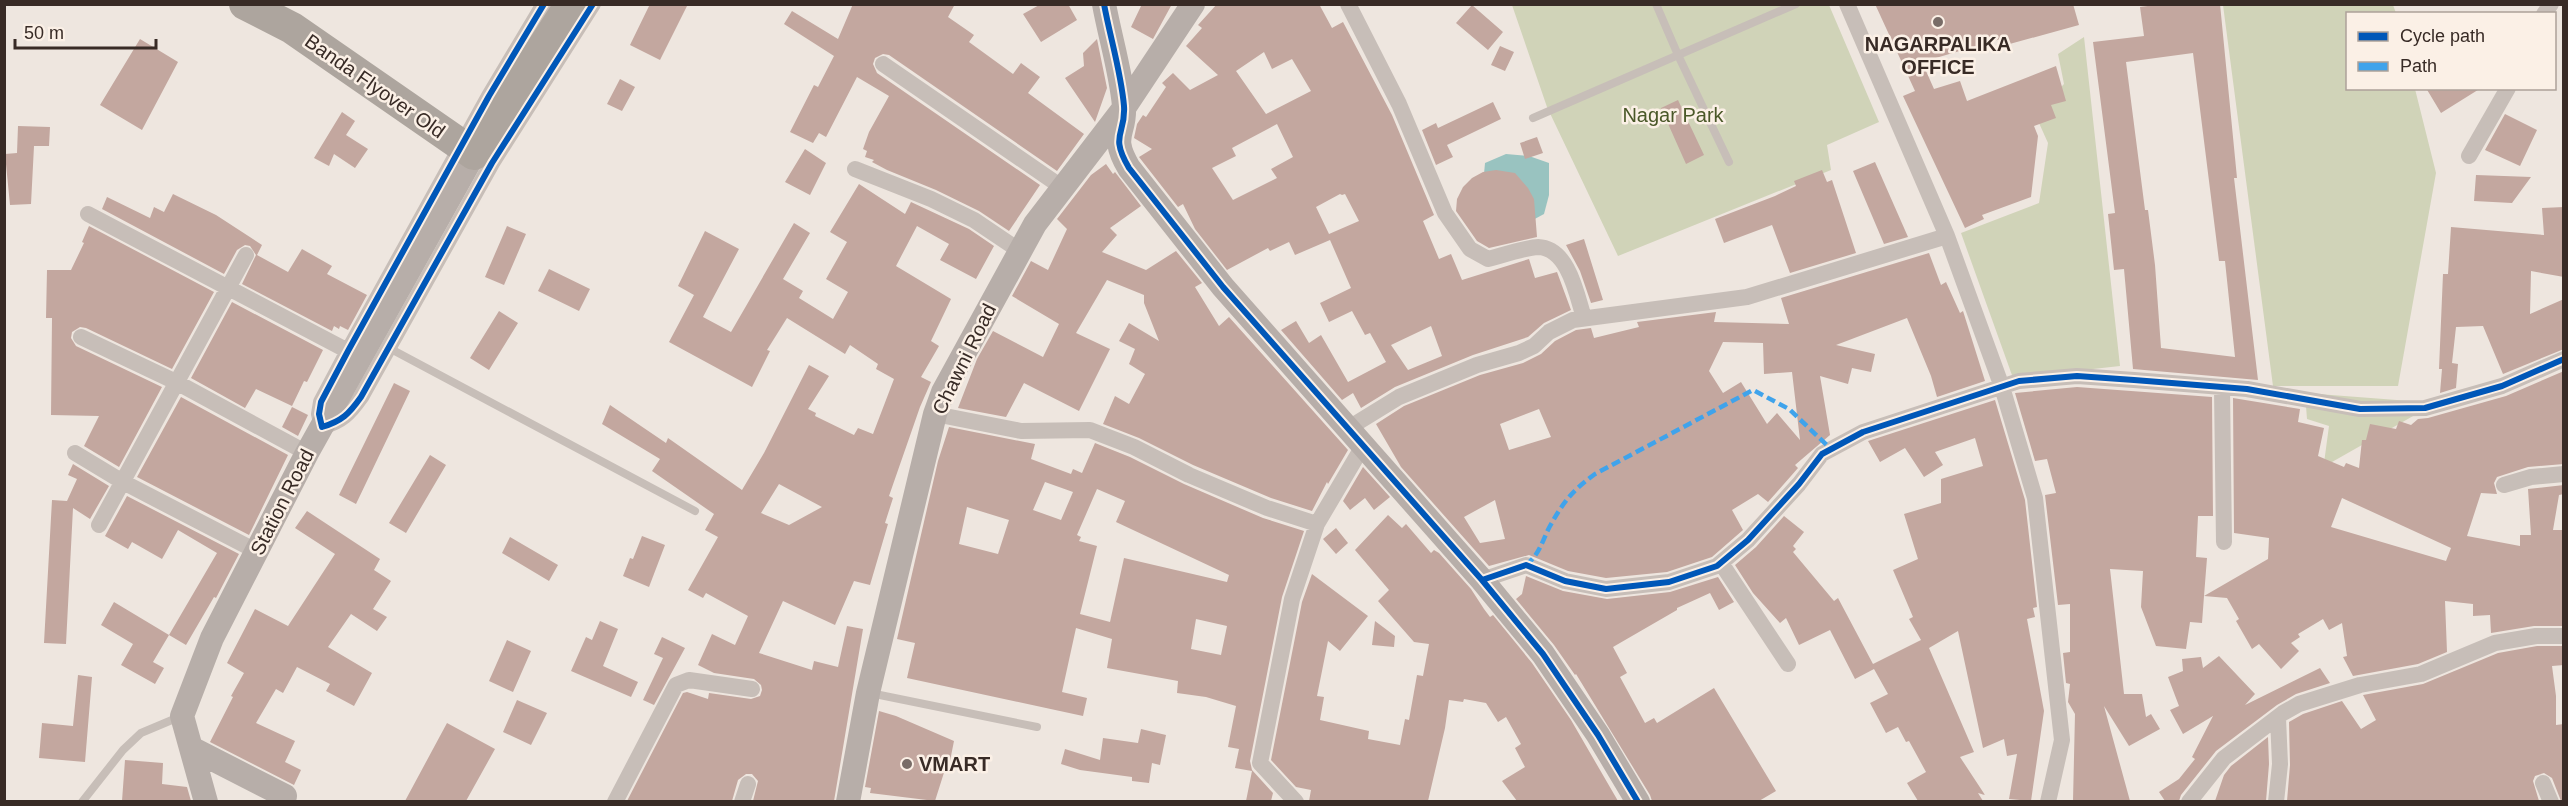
<svg xmlns="http://www.w3.org/2000/svg" width="2568" height="806" font-family="Arial,sans-serif">
<style>
.green{fill:#d0d3b8}
.water{fill:#99c3c0}
.building{fill:#c3a79f;fill-rule:evenodd}
.lines{fill:none;stroke-linecap:round;stroke-linejoin:round}
.lane{stroke:#c7beb8;stroke-width:8}
.street{stroke:#c7beb8;stroke-width:16}
.secondary{stroke:#b7aea9;stroke-width:24}
.highway-bridge{stroke:#ada59e;stroke-width:32}
.quiet{stroke:#3fa3eb;stroke-width:4.5;stroke-dasharray:9 4.5;stroke-linecap:butt}
.cycleway-casing{stroke:#fbf0e6;stroke-width:10}
.cycleway{stroke:#0057b8;stroke-width:6}
.poi-dot{fill:#786c67;stroke:#fbf0e6;stroke-width:2}
.labels{text-anchor:middle;stroke-width:5;stroke-linejoin:round;paint-order:stroke}
.poi-label{font-size:20px;font-weight:bold;fill:#382b26;stroke:#fbf0e6}
.street-label{font-size:20px;fill:#382b26;stroke:#fbf0e6}
.park-label{font-size:20px;fill:#4a5828;stroke:#fbf0e6}
</style>
<rect width="100%" height="100%" fill="#eee6df"/>
<!-- green -->
<path class="green" d="M1512,5h317l50,117 -52,23 4,25 -213,86 -71,-149z
M2223,5h170l3,8 -48,1v74l67,1 21,84 -38,213h-125z
M2084,37l36,329 -107,12 -52,-145 78,-30 9,-60 -9,-20 2,-15 23,-24 -6,-30z
M2305,393l131,10 -104,59 -8,1 5,-37 -22,-7z"/>
<!-- water -->
<path class="water" d="M1506,154l23,2 20,7v32l-5,19 -24,13 -36,-53 1,-11z"/>
<!-- building -->
<path class="building" d="M650,4h38l-28,56 -30,-15z
M853,4h102l-7,13 26,18 -5,7 44,32 8,-11 19,14 -12,16 56,41 -27,37 -168,-116 -6,-1 -8,4 -2,6 4,9 163,112 -31,46 -30,-20 -43,-21 -49,-20 -15,-8 2,-2 -9,-3 2,-6 -4,-2 6,-17 20,-36 -32,-19 -31,60 -7,-4 -6,10 -23,-11 24,-47 4,2 16,-31 -50,-32 8,-13 46,28z
M1041,4h27l9,16 -36,22 -18,-28z
M1142,4h30l-19,35 -22,-12z
M1217,4h102l13,24 11,-6 49,93 42,100 -11,6 16,38 12,-5 11,26 67,-21 6,19 22,-6 14,38 -27,13 -16,14 -55,18 -78,32 -34,21 -8,-15 -11,7 -61,-70 15,-9 13,22 12,-8 27,47 38,-20 -16,-29 -5,2 -13,-24 -23,11 -9,-19 31,-15 -21,-48 -35,15 -6,-13 -19,9 -2,-3 -41,22 -32,-41 -12,-25 -5,3 -39,-50 13,-8 -18,-11 3,-14 6,-9 3,2 20,-30 -4,-4 11,-10 17,17 28,-15 -32,-29 16,-18 -4,-3zM1264,52l8,17 20,-10 19,32 -45,23 -30,-43zM1277,124l16,33 -22,12 6,9 -44,22 -21,-32 24,-12 -4,-8zM1340,194l2,1 3,-1 14,27 -30,13 -13,-27zM1431,326l11,30 -34,14 -17,-25z
M1875,4h198l6,21 -73,20 -2,-7 -82,24 12,27 26,-8 7,20 89,-35 10,35 -15,4 5,13 -22,8 4,10 -7,61 -49,18 2,4 -19,9 -62,-132 12,-5z
M2163,4h57l17,174h-3l24,202 -125,-11 -9,-100 -10,1 -6,-56 7,-1 -22,-171 51,-6 -4,-29zM2193,53l26,208h6l10,96 -74,-9 -6,-83 -7,-55h-3l-19,-148z
M1472,5l31,27 -15,18 -32,-27z
M140,39l38,23 -36,68 -42,-25z
M1097,39l10,49 -12,34 -30,-44 19,-12 -1,-13z
M1500,46l14,6 -9,19 -14,-6z
M620,79l15,8 -13,24 -15,-7z
M2426,88h55l-40,25z
M1678,100l26,55 -18,9 -25,-56z
M1493,102l8,17 -54,26 6,12 -17,8 -14,-35 14,-7 2,5z
M342,112l13,9 -9,14 22,14 -13,19 -21,-14 -5,12 -15,-8z
M2505,114l32,16 -17,36 -35,-16z
M18,126l32,1 -1,19h-15l-3,58 -21,1 -5,-51 12,-1z
M1537,137l6,16 -18,6 -5,-16z
M805,149l21,14 -16,32 -25,-13z
M1875,162l33,75 -24,7 -31,-73z
M1106,164l7,10 2,-2 26,34 -31,22 7,7 -15,17 44,18 30,-19 26,32 -7,4 24,39 10,-9 119,133 -20,34 -1,-2 -15,29 -41,-13 -78,-33 -54,-27 -36,-14 12,-28 14,8 16,-30 -16,-10 6,-15 -16,-8 10,-18 30,18 -15,-38v-8l-37,-15 -31,53 34,16 -31,62 -55,-28 -18,34 -48,-9 19,-49 16,-28 50,26 16,-33 -47,-28 19,-35 17,9 19,-41 -10,-10 34,-44z
M1496,170l19,3 13,15 6,11 3,38 -48,11 -12,-7 -21,-30 1,-12 6,-12 9,-9 11,-6z
M1822,170l5,12 5,-2 24,73 -66,20 -18,-48 -48,18 -9,-24 60,-23 21,-10 -2,-5z
M2476,175l28,1 27,1 -19,26 -38,-2z
M859,184l46,30 6,-12 58,27 25,17 -18,33 -36,-19 9,-16 -32,-18 -21,40 55,33 -20,42 8,5 -18,31 10,5 -11,25 -31,89 4,2 -8,25 3,1 -18,61 -16,-4 -19,44 -52,-24 -24,52 53,17 2,-9 24,6 9,-41 16,3 -29,172h-81l5,-20 -6,-7h-6l-8,6 -6,21h-105l56,-108 4,-1 21,7 1,-6 42,6 9,-3 2,-6 -1,-5 -7,-6 -40,-6 -16,-8 14,-31 23,11 13,-29 -42,-23 -3,5 -15,-8 30,-53 -13,-7 9,-16 -62,-43 8,-12 -58,-35 8,-19 56,38 2,-5 74,52 22,-37 45,-88 20,11 -21,33 8,4 -1,3 39,19 4,-7 15,6 21,-55 -18,-10 2,-5 -28,-19 -5,9 -58,-36 -20,32 3,1 -18,36 -83,-45 25,-47 -16,-9 27,-55 34,18 -36,68 28,15 63,-109 16,10 -27,46 20,12 -4,7 34,21 15,-27 -22,-13 21,-37 -17,-10zM779,484l43,23 -33,18 -28,-12z
M173,194l43,21 46,30 -5,10 31,17 14,-23 30,17 -5,8 40,21 -19,35 -8,-4 -1,3 -5,-3 -2,5 -90,-47 14,-29 -6,-9 -5,-1 -8,5 -13,24 -122,-65 5,-12 43,21 4,-11 10,5z
M2564,207v70l-33,-6 -1,43 34,-15v50l-61,25 -20,-48 -27,1 -4,36 6,1 -2,24 -16,5 2,-24h-3l4,-95h5l3,-47 93,8 -2,-27z
M89,226l125,66 -42,77 -86,-41 -6,-1 -8,5 -1,6 5,8 86,41 -43,80 -35,-21 15,-30 -48,-1 1,-97h-6l1,-48h24l13,-27 -2,-1z
M507,226l19,8 -22,51 -19,-8z
M1584,239l19,61 -12,3 -11,-32 -14,-26z
M1929,253l12,32 5,-3 14,31 3,-2 22,70 -48,16 -6,-21 -24,-58 -71,27 39,9 -4,18 -19,-4 -4,16 -28,-8 10,59 -35,30 3,3 -30,34 -10,-8 -26,16 11,20 -31,27 -45,15 -61,6 -38,-7 -39,-16 -40,11 -88,-99 -25,-43 28,-18 76,-31 43,-12 18,-9 14,-13 21,-11 15,-2 3,10 45,-11 -2,-5 79,-10 -2,10 75,2 -8,-26zM1723,342l40,1 1,31 28,-2 8,68 -23,-27 -10,11 -26,-42 -18,11 -14,-22zM1539,409l12,28 -42,13 -9,-26zM1495,500l10,39 -25,4 -16,-26z
M549,269l41,20 -11,22 -41,-20z
M232,302l91,48 -16,32 -3,-1 -12,25 -36,-17 -11,19 -54,-30z
M499,311l19,12 -29,47 -19,-12z
M2564,371v93l-36,3 -31,10 -3,6 3,11 -16,-1 -14,43 53,10v-11h11l-3,-46 36,-4v9l-5,1 -6,35h11v96h-30l-43,7 -1,-18 -17,1v-12l-28,-3 2,51 -29,12 -65,12 -10,-19 4,-1 -5,-33 -13,7 -6,-11 -25,15 2,3 -9,6 8,8 -18,18 -22,-25 -7,5 -16,-28 3,-2 -12,-21 -23,-2 -2,27 -12,-1 -4,27 -30,-3 -15,-39 2,-36 -33,-2 14,125h18l4,23 5,-3 9,15 -31,17 -25,-40 26,95h-57l2,-87 -7,-12 2,-18 -4,-1 -3,-30 7,-1v-48l-12,1 -13,-110 11,-2 -9,-34 -12,2 -20,-68 62,-6 135,10 1,119h-15l-2,41 11,1 -3,38 64,-37 1,-21 -35,-5 -1,-135 67,11 -2,13 26,6 -6,28 26,11 2,-4 13,5 3,-28h4l4,-16 26,5 3,-8 12,4 7,-6 10,-1 78,-22zM2342,498l109,50 -5,13 -115,-34z
M394,383l16,8 -54,113 -17,-9z
M181,397l107,58 -39,80 -112,-58z
M1995,400l30,100 12,107 -4,1 2,9 -8,2 17,92 -13,90 -22,-2 8,-45 -10,2 -3,-17 -21,9 -25,-117 -29,17 45,104 -14,5 25,38 -7,-2 5,8h-65l-11,-18 19,-11 -17,-31 -3,1 -8,-15 -12,6 -16,-30 18,-9 -14,-25 -19,10 -25,-49 -31,15 -13,-27 -6,5 -27,-30 -18,-28 21,-18 28,-31 20,16 -11,14 3,3 -3,3 41,49 4,-3 35,66 48,-24 -12,-21 4,-2 -20,-47 25,-11 -14,-45 37,-11v-24l42,-13 -8,-28 -40,14 8,13 -19,12 -19,-29 -25,14 -12,-21z
M292,407l16,8 -10,21 -16,-9z
M949,427l86,17 -4,15 40,15 2,-5 9,4 13,-30 35,14 54,27 79,34 41,13 -22,66 -32,164 2,9 21,23 -2,8h-25l6,-30 -17,-3 4,-19 -11,-2 8,-41 -30,-9 -29,-4 1,-12 -71,-13 5,-29 -36,-11 -14,64 25,6 -4,18 -176,-38 8,-35 -18,-4 41,-178zM1045,482l28,10 -12,28 -28,-10zM1097,489l28,12 -9,21 113,53 -2,7 -103,-24 -14,64 -30,-8 17,-68 -18,-5 2,-4 -4,-2zM967,507l42,13 -11,34 -39,-10zM1196,619l31,7 -6,29 -30,-6z
M430,455l16,10 -40,68 -17,-10z
M73,464l36,22 -19,33 -17,-11 -7,136 -22,-1 8,-143 15,1 10,-22 -9,-4z
M1363,467l27,30 -16,13 -9,-12 -15,12 -7,-9z
M127,496l112,58 -23,44 -2,-1 -28,48 -17,-10 48,-82 -39,-23 -16,29 -30,-17 -4,7 -23,-13z
M307,511l73,48 -6,11 17,11 -18,28 14,8 -10,14 -26,-17 -23,33 44,26 -18,33 -28,-15 4,-7 -33,-17 -14,26 -7,-4 -20,34 39,18 -10,21 16,8 -7,15 -84,-43 23,-45 -2,-1 13,-23 -17,-10 28,-54 33,17 47,-72 -40,-26z
M1388,515l14,13 4,-4 25,29 3,-3 5,3 32,36 13,20 6,8 3,-2 39,48 39,57 47,81h3h-104l-15,-20 23,-14 -10,-19 6,-4 -15,-27 -8,5 -12,-19 -22,-4 -1,3 -14,-2 -4,28 -17,73h-119l2,-11 -15,-3 -25,-27 31,-158 10,-28 56,42 -28,35 -12,-10 -11,55 7,1 -4,23 49,11 -1,8 32,6 5,-26 4,1 8,-45 6,1 6,-32 -15,-2 -36,-41 11,-11 -34,-40z
M1336,528l12,15 -12,11 -13,-15z
M642,536l23,9 -16,42 -26,-11 7,-18 3,1z
M510,537l48,28 -9,16 -47,-28z
M1526,576l37,15 44,8 63,-7 48,-15 16,25 -15,8 -9,-17 -33,15v2l-64,37 14,26 -7,4 25,46 9,-5 3,5 57,-35 62,103 -17,10h-107l-2,-6 -74,-121 -1,1 -21,-30 -38,-46 6,-5z
M114,602l55,33 -16,27 11,6 -9,16 -34,-19 12,-21 -32,-19z
M600,621l18,8 -15,37 35,16 -7,15 -60,-26 15,-34 6,3z
M1375,621l20,15 -1,11 -22,-2z
M662,637l23,11 -31,57 -11,-5 20,-42 -9,-4z
M507,640l24,11 -18,41 -24,-11z
M2537,646h27v19l-12,1 4,30v29l8,-1v77h-3l-9,-23 -8,-5 -9,3 -2,5 6,20h-252l3,-36 -1,-43 14,-8 39,-13 19,28 15,-9 -13,-25 60,-11 75,-31z
M2219,656l36,38 -10,11 75,-37 10,15 -34,11 -19,11 -61,46 -35,44 -2,6h-14l-6,-9 20,-13 16,-20 -3,-2 21,-41 -30,18 -13,-24 9,-4 -11,-29 15,-6 -1,-12 19,-2 2,11z
M78,675l14,2 -7,85 -46,-4 3,-35 31,3z
M517,700l30,13 -16,32 -28,-13z
M879,711l17,5 58,25 -4,20 -2,-1 -13,41 -65,-8 1,-5 -6,-1z
M447,723l48,26 -29,52h-61z
M1141,729l25,6 -6,30 -8,-2 -3,20 -17,-2v-4l-52,-7 -19,-6 4,-15 35,11 3,-22 35,5z
M2268,737l1,27 -3,37h-51l9,-26 7,-9z
M125,760l38,3 -1,21 25,3 4,14h-69z"/>
<g class="lines">
<!-- lane -->
<path class="lane" d="M1656,4l22,51 51,107
M1533,118l263,-114
M389,348l306,163
M870,693l167,34
M82,802l41,-52 18,-17 38,-16"/>
<!-- street -->
<path class="street" d="M544,4l-55,92 -141,255 -27,51 -2,12 3,13c20,-6 27,-13 39,-30l131,-234 101,-159
M1348,4l51,100 46,109 25,36 18,10c12,-3 40,-12 50,-12 31,1 39,49 46,71
M1847,4l100,232 55,151 33,111 27,242 -14,62
M2544,14l7,-10
M883,64l180,124
M2469,156l39,-68
M855,169l76,30 43,21 46,31
M88,214l260,137
M81,337l95,45 131,71
M2222,389l2,153
M935,414l86,17 69,-1 44,17 55,28 78,33 50,16
M1347,429l52,-32 78,-32 42,-12 15,-7 15,-14 24,-12 174,-23 200,-61
M75,453l48,29 133,69
M2504,485l27,-8 33,-3
M99,525l147,-270
M1721,563l67,101
M1482,580l44,-15 39,16 41,8 63,-7 48,-16 31,-26 51,-56 23,-30 41,-22 156,-51 58,-5 57,4 113,9 113,20 65,-1 77,-22 62,-27
M2543,783l8,19
M615,802l61,-117 13,-5 63,9
M742,802l6,-18
M1296,802l-36,-39 32,-164 25,-75 46,-78
M2189,802l35,-44 59,-45 16,-9 61,-19 61,-11 74,-31 41,-7h28
M2276,802l4,-38 -2,-46"/>
<!-- secondary -->
<path class="secondary" d="M1104,4c6,33 17,68 20,102 2,29 -15,28 5,62l94,119 259,293 61,74 55,81 40,67
M191,748l94,48
M206,802l-24,-86 30,-78 95,-185 167,-299
M848,802l20,-109 67,-279 8,-22 92,-168 89,-116 69,-104"/>
<!-- highway-bridge -->
<path class="highway-bridge" d="M245,4l47,24 182,126 97,-150"/>
<!-- quiet -->
<path class="quiet" d="M1526,565c14,-11 16,-24 24,-39 14,-25 22,-35 45,-52l158,-84 36,19 42,40"/>
<defs>
<path id="cycleway" d="M544,4l-55,92 -141,255 -27,51 -2,12 3,13c20,-6 27,-13 39,-30l131,-234 101,-159
M1104,4c6,33 17,68 20,102 2,29 -15,28 5,62l94,119 259,293 61,74 55,81 40,67
M1482,580l44,-15 39,16 41,8 63,-7 48,-16 31,-26 51,-56 23,-30 41,-22 156,-51 58,-5 57,4 113,9 113,20 65,-1 77,-22 62,-27"/>
</defs>
<!-- cycleway casing -->
<use href="#cycleway" class="cycleway-casing"/>
<!-- cycleway -->
<use href="#cycleway" class="cycleway"/>
</g>
<!-- markers -->
<g class="poi-dot">
<circle cx="1938" cy="22" r="6"/>
<circle cx="907" cy="764" r="6"/>
</g>
<g class="labels">
<!-- poi labels -->
<g class="poi-label">
<text x="1938" y="51">NAGARPALIKA<tspan x="1938" dy="23">OFFICE</tspan></text>
<text x="919" y="771" text-anchor="start">VMART</text>
</g>
<!-- street labels -->
<g class="street-label">
<text transform="translate(375 86) rotate(35)" y="7">Banda Flyover Old</text>
<text transform="translate(964 359) rotate(-64)" y="7">Chawni Road</text>
<text transform="translate(282 502) rotate(-63)" y="7">Station Road</text>
</g>
<!-- park labels -->
<g class="park-label">
<text x="1673" y="122">Nagar Park</text>
</g>
</g>
<!-- border -->
<rect width="2568" height="806" fill="none" stroke="#382b26" stroke-width="12"/>
<!-- legend -->
<rect x="2346" y="12" width="210" height="78" fill="#fbf0e6" stroke="#ada199" stroke-width="1.5"/>
<rect x="2358" y="32" width="30" height="9" fill="#0057b8" stroke="#ada199" stroke-width="1.5"/>
<text x="2400" y="42" font-size="18" fill="#382b26">Cycle path</text>
<rect x="2358" y="62" width="30" height="9" fill="#3fa3eb" stroke="#ada199" stroke-width="1.5"/>
<text x="2400" y="72" font-size="18" fill="#382b26">Path</text>
<!-- scale -->
<path d="M15 39v9h141v-9" fill="none" stroke="#382b26" stroke-width="3"/>
<text x="24" y="39" font-size="18" fill="#382b26" stroke="#fbf0e6" stroke-width="4.5" paint-order="stroke">50 m</text>
</svg>
